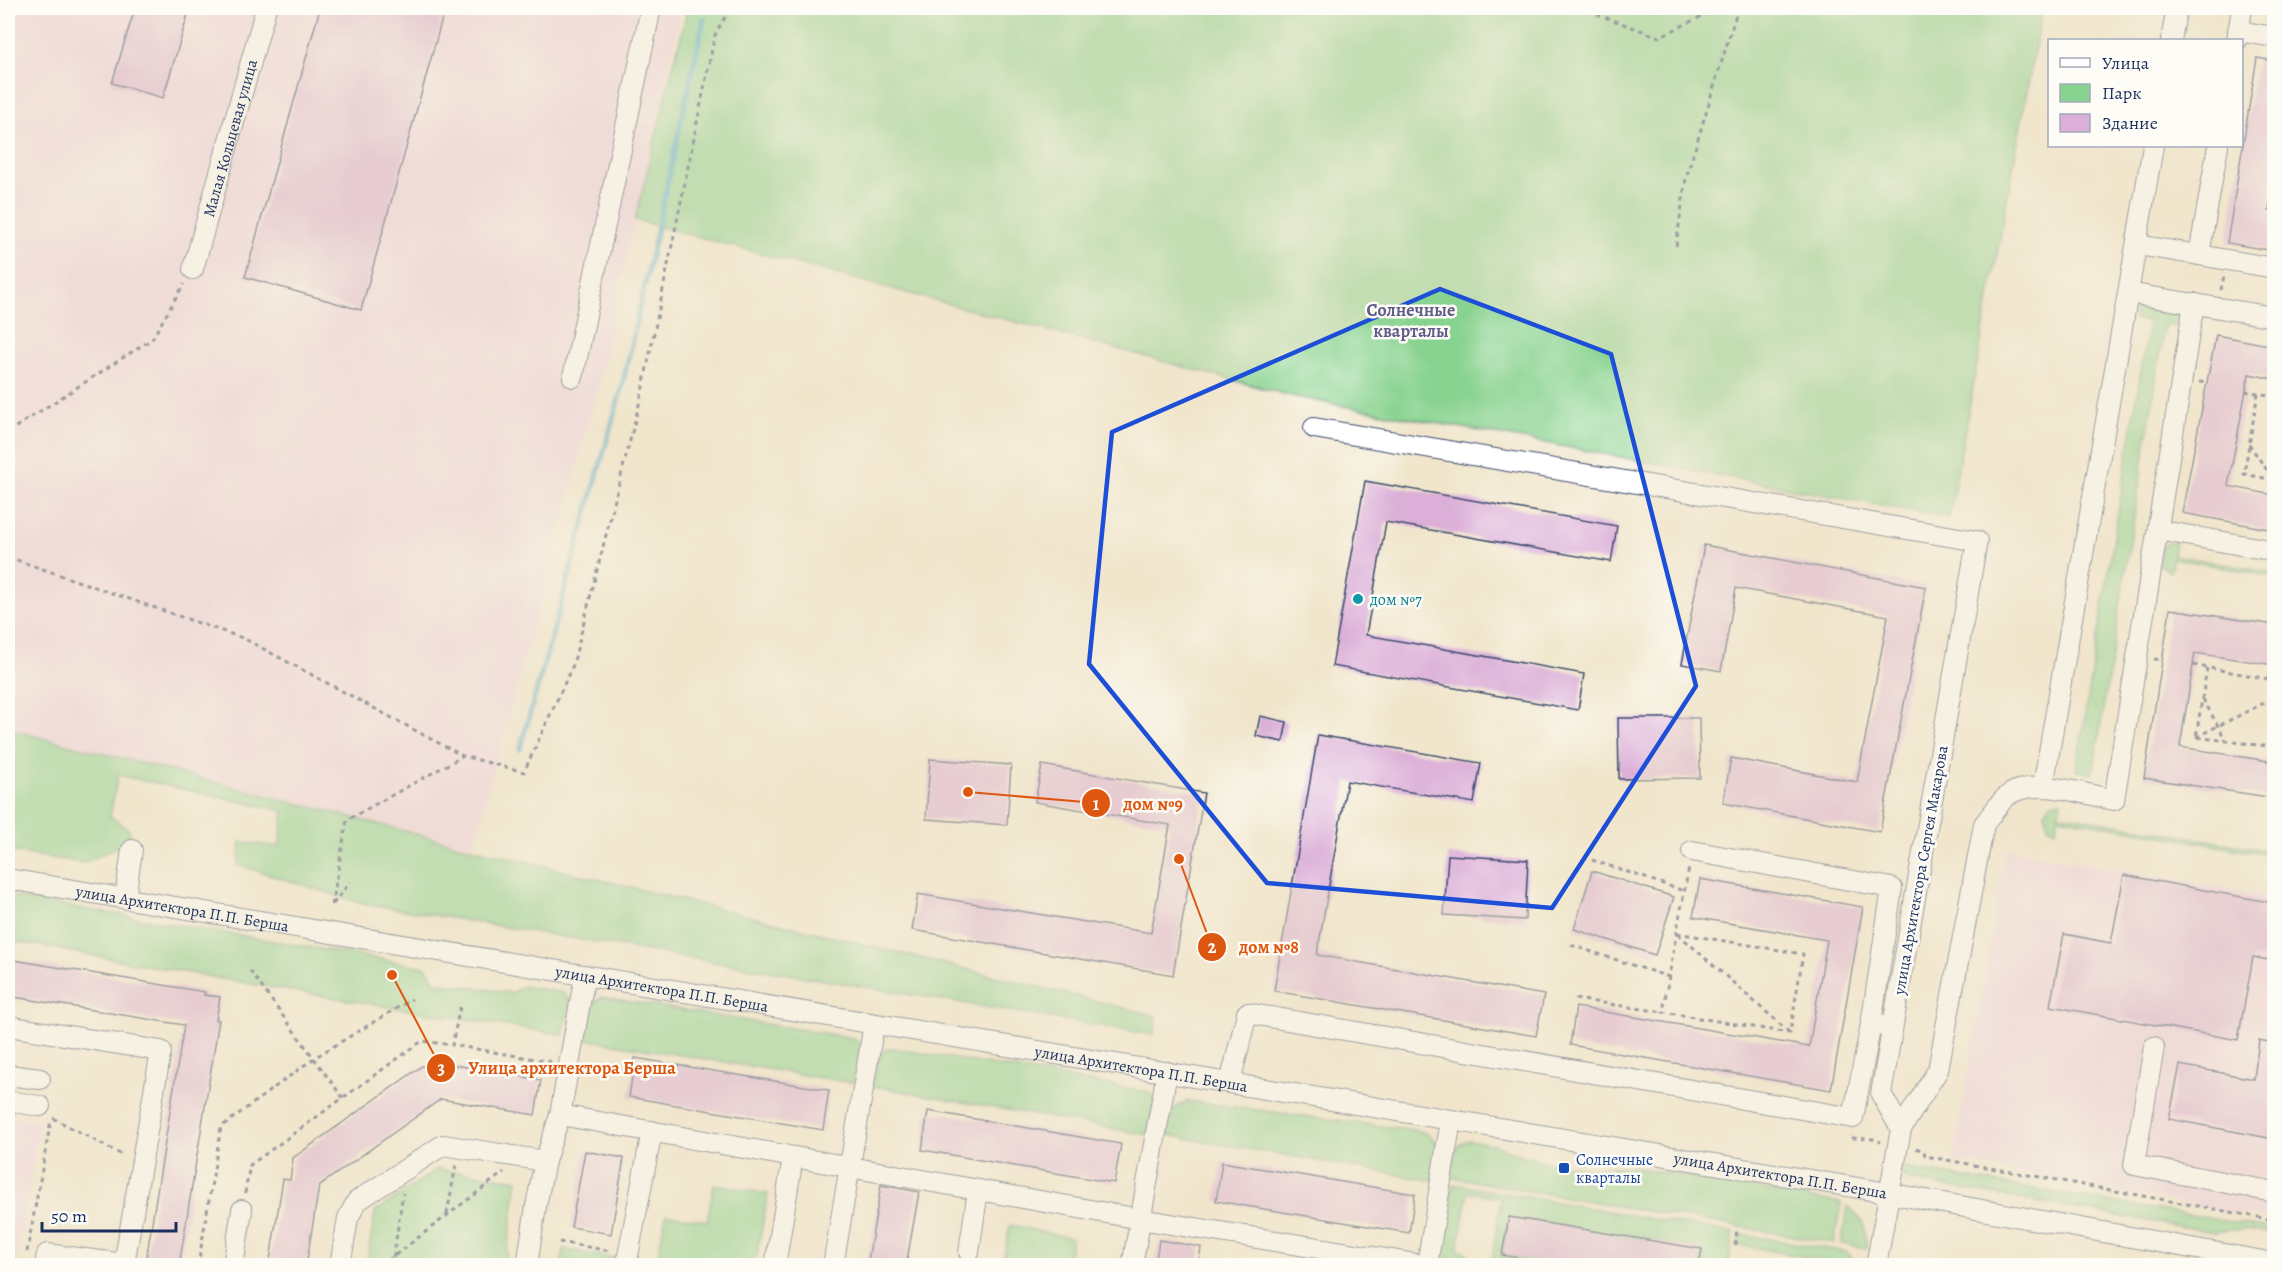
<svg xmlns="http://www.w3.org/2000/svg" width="2282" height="1273" font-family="Alegreya,serif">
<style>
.built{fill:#f0d0e5}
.green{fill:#89d390;stroke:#528177;stroke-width:1.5}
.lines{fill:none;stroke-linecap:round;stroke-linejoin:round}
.stream{stroke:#47a8c7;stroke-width:5}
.building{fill:#dcafd8}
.minor-casing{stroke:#3b4a6e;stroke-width:22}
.path{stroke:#3b4a6e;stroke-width:3;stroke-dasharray:4.5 4.5;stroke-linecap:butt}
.minor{stroke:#fff;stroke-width:20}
.marked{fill:none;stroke:#1d4ed8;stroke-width:4.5;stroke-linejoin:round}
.culture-dot{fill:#0f9aa8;stroke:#fdfcf7;stroke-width:2}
.transit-dot{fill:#1a4fb4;stroke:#fdfcf7;stroke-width:2}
.labels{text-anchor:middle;stroke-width:5;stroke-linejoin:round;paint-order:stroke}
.street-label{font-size:16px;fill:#1b2f5e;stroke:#fdfcf7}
.culture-label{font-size:16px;fill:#0d838f;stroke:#fdfcf7;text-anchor:start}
.transit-label{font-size:16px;fill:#164399;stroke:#fdfcf7;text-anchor:start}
.neighbourhood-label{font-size:18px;font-weight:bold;fill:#5f5c89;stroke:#fdfcf7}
.leader{fill:none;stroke:#de5710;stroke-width:2}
.callout-dot{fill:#de5710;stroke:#fdfcf7;stroke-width:2}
.mark-label{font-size:18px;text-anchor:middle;font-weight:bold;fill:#fff}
.callout-label{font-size:18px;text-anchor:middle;font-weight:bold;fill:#de5710;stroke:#fdfcf7;stroke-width:5;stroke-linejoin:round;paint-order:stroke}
</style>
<rect width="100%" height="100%" fill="#fdfcf7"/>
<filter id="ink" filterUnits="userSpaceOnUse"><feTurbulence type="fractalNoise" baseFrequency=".0167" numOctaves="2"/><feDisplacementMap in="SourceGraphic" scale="12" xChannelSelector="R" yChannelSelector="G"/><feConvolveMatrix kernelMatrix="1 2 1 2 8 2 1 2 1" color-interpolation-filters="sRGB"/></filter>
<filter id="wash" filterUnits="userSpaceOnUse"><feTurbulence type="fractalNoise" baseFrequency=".008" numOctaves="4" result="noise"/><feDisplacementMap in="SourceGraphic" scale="24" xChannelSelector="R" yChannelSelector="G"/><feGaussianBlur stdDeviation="1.35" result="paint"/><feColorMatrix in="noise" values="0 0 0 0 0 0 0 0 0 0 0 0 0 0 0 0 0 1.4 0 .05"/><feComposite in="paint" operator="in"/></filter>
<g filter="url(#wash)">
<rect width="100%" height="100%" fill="#f1e6cc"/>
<!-- built -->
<path class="built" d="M8,8h674l-85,384 -124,455 -465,-119z
M2006,849l268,48v323l-321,-59z
M8,1117l32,5 -24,143h-8z"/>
<!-- green -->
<path class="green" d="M685,8h1357l-93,510 -653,-121 -661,-177 51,-205z
M2137,308l44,6 1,12 -17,-2 -72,450 -17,-3 73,-449 -16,-3z
M2170,542h5l-2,13 101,18v4l-101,-19 -3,14 -11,-8 3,-17z
M8,729l471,121 678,166 -3,19 -793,-132 -123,-38 3,-23 38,5 5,-36 -166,-36 -8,41 19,14 1,10 -46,23 -76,-12z
M2061,801l-2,13 215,38v4l-216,-39 -2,13 -8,-4 -4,-13 8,-11z
M8,896l418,71 9,15 77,11 11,-7 41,7 6,9 -7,33 -307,-50 -248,-45z
M601,997l252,41 7,6 1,9 -9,30 -269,-44 5,-29z
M886,1049h12l251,43 6,6 -7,37 -276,-49 7,-28z
M1188,1101l232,30 11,5 7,9 -5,36 -271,-47 14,-27z
M1470,1140l24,5 45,16 53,8 40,-2 209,36 -7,40 -385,-66 9,-32z
M1899,1167l375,62v5l-27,-5 -34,3 -304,-52 -7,-5z
M437,1169l81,11 -13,85 -109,1 -29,-5 8,-49z
M714,1184l54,10 -13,71h-99l10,-51 41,7z
M1453,1184l281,49 -6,32h-29l2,-16 -192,-32 -7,38 61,10h-72l10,-67 -33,-6 -10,57 10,5v9l-20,-4 -7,-8z
M1848,1206l16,17 3,25 -26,-4z
M1010,1225l62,13 -5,27 -107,1 2,-10 40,9z
M1740,1234l106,18 5,6 -1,7 -112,-20z
M564,1249l50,9 -1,7h-52z"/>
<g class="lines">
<!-- stream -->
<path class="stream" d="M520,749l101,-358 83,-372"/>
</g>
<g id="blocks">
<!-- building -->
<path class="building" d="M135,8h55l-27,90 -51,-15z
M320,8h125l-84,302 -116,-33z
M2257,58l17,3v114l-5,36 5,1v39l-47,-8z
M2216,335l58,11v33l-25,-5 -21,112 46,9v35l-92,-17z
M1365,481l252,45 -6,36 -225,-40 -20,113 218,39 -6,36 -246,-44z
M1704,545l222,42 -46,245 -157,-29 8,-45 126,24 31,-166 -152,-28 -15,83 -39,-7z
M2170,609l104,16v40l-79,-12 -15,94 94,15v36l-130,-20z
M1260,716l27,6 -4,20 -27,-6z
M1618,718h81l1,60 -81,1z
M1318,735l163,28 -7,40 -127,-22 -30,174 227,40 -8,41 -262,-45z
M930,759l81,6 -4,60 -81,-6z
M1042,765l162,28 -31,182 -261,-45 6,-36 233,39 19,-108 -135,-23z
M1448,855l80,5 -3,60 -81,-5z
M1592,871l82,26 -19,58 -81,-26z
M2124,875l150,28 -1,58 -20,-4 -15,83 -188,-34 14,-72 47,9z
M1700,879l163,28 -32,183 -261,-45 6,-38 233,40 18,-107 -134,-23z
M8,959l197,33 -1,3 16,2 -4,23h3l-40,246h-34l39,-241 -176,-29z
M2259,1040l15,3v96l-105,-20 11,-54 74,14z
M635,1058l194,32 -6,40 -194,-33z
M449,1064l92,16 -6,35 -94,-16 -122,87 -13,80h-37l14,-87 7,1 3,-22 129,-92z
M928,1111l193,33 -7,39 -192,-33z
M585,1151l39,7 -13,76 -40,-7z
M1222,1162l193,32 -6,39 -193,-32z
M881,1185l38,7 -13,74h-39z
M1509,1217l193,32 -3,17h-136l-61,-11z
M1159,1240l42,7 -3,19h-43z"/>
</g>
</g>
<g filter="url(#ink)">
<use href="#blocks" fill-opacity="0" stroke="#3b4a6e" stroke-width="1.5"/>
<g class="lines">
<defs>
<g id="minor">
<path d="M2238,31l36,6"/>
<path d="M2171,40l6,-32"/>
<path d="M2237,40l5,-32"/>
<path d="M2137,245l62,10 19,-109"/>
<path d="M2199,255l75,13"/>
<path id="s1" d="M193,269l73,-261"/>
<path d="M2128,293l25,-147"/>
<path d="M573,377l78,-369"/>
<path d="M1314,428l663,113 -96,553 20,35 -25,137"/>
<path d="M2158,530l116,21"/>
<path d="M2043,787l85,-494 146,24"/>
<path d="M1692,851l200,37 -21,136"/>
<path id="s2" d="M8,879l1880,314 386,70"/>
<path d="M125,898l7,-48"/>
<path d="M8,1026l153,25 -37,213 -77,-10 -2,12"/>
<path d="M2154,1047l-20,118 140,27"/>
<path d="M8,1075l32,4"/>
<path d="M1230,1083l17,-70 606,105 18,-94 21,3"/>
<path d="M8,1101l32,5"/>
<path d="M560,1115l580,104 289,47"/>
<path d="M1901,1129l37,-59 46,-246c7,-8 13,-18 21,-26 23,-23 80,-4 109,2l80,-497"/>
<path d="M969,1252l9,-62"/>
<path d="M1427,1265l24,-145"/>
<path d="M233,1266l9,-56"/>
<path d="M340,1266l8,-48 9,-17 86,-56 102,16"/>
<path d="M527,1266l9,-60 9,-45 15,-46 25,-140"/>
<path d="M626,1266l26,-135"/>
<path d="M775,1266l18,-109"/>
<path d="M833,1266l41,-242"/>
<path d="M1132,1266l35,-194"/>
</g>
</defs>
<!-- minor casing -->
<use href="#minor" class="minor-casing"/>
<!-- path -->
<path class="path" d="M1580,8l79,29 60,-29
M1676,246l10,-68 52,-170
M2221,290l3,-14
M2199,382l8,1
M2245,391l29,5
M2258,393l-14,81 30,6
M8,432l144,-93 32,-55
M2249,444l24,35
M8,557l237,82 218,117 61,16 49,-107 68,-268 74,-362 15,-27
M2154,659l8,1
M2193,665l81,15
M2207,668l-11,69 78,10
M2203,699l24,43
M2196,737l78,-39
M1592,860l92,31
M333,904l17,-22
M332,905l15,-85 116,-64
M1677,933l126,21 -13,79 -127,-21c8,-48 16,-96 26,-144
M1678,934l112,99
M1571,945l98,32
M250,971l93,127
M1575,999l88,13
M460,1007l-8,38 101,17
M53,1118l71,38
M1852,1138l21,1 8,3
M1916,1148l8,3 1,5 349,64
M245,1193l5,-28 172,-124 30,4
M447,1214l9,-49
M559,1242l52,9
M1735,1245l2,-16
M27,1252l24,-132
M198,1266l23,-139 93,-69 98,-59
M381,1266l123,-94
M392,1266l11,-73"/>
<!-- minor -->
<use href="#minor" class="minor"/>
</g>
</g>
<!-- marked area -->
<path d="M0 0H2282V1273H0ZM1440,289l171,65 85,332 -144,222 -285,-25 -178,-219 23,-232z" fill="#f1e6cc" fill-opacity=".55" fill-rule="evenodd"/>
<path class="marked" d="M1440,289l171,65 85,332 -144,222 -285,-25 -178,-219 23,-232z"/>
<!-- markers -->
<circle class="culture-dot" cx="1358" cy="599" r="6"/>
<rect class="transit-dot" x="1558" y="1162" width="12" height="12" rx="3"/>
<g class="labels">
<!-- street labels -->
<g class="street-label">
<text dy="6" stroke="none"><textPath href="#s1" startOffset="136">Малая Кольцевая улица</textPath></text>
<text transform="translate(1920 870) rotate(-80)" y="6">улица Архитектора Сергея Макарова</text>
<text dy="6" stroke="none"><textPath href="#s2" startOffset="177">улица Архитектора П.П. Берша</textPath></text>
<text dy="6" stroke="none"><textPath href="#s2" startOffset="663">улица Архитектора П.П. Берша</textPath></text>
<text dy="6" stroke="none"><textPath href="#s2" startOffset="1149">улица Архитектора П.П. Берша</textPath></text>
<text dy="6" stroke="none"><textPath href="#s2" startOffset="1797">улица Архитектора П.П. Берша</textPath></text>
</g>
<!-- culture labels -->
<g class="culture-label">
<text x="1370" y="605">дом №7</text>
</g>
<!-- transit labels -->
<g class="transit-label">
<text x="1576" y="1165">Солнечные<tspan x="1576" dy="18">кварталы</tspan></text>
</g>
<!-- neighbourhood labels -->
<g class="neighbourhood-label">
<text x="1411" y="316">Солнечные<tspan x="1411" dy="21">кварталы</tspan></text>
</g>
</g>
<!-- callouts -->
<path class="leader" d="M968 792L1096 803M1179 859L1212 947M392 975L441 1068"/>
<g class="callout-dot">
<circle cx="968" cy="792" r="6"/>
<circle cx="1179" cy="859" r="6"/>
<circle cx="392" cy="975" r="6"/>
<circle cx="1096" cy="803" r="15"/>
<circle cx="1212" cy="947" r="15"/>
<circle cx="441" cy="1068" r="15"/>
</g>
<g class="mark-label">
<text x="1096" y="810">1</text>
<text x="1212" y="953">2</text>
<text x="441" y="1074">3</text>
</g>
<g class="callout-label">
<text x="1153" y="810">дом №9</text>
<text x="1269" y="953">дом №8</text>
<text x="572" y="1074">Улица архитектора Берша</text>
</g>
<!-- margin -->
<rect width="2282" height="1273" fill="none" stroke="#fdfcf7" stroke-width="30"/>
<!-- legend -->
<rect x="2048" y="39" width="195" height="108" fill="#fdfcf7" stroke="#a3aaba" stroke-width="1.5"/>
<rect x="2060" y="58" width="30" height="9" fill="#ffffff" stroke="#a3aaba" stroke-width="1.5"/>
<text x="2102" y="69" font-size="18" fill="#1b2f5e">Улица</text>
<rect x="2060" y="84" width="30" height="18" fill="#89d390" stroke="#a3aaba" stroke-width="1.5"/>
<text x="2102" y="99" font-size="18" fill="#1b2f5e">Парк</text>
<rect x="2060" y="114" width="30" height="18" fill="#dcafd8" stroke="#a3aaba" stroke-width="1.5"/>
<text x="2102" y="129" font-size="18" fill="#1b2f5e">Здание</text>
<!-- scale -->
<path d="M42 1222v9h134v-9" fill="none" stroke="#1b2f5e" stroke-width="3"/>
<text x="51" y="1222" font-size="18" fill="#1b2f5e" stroke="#fdfcf7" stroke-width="4.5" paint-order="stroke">50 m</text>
</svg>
